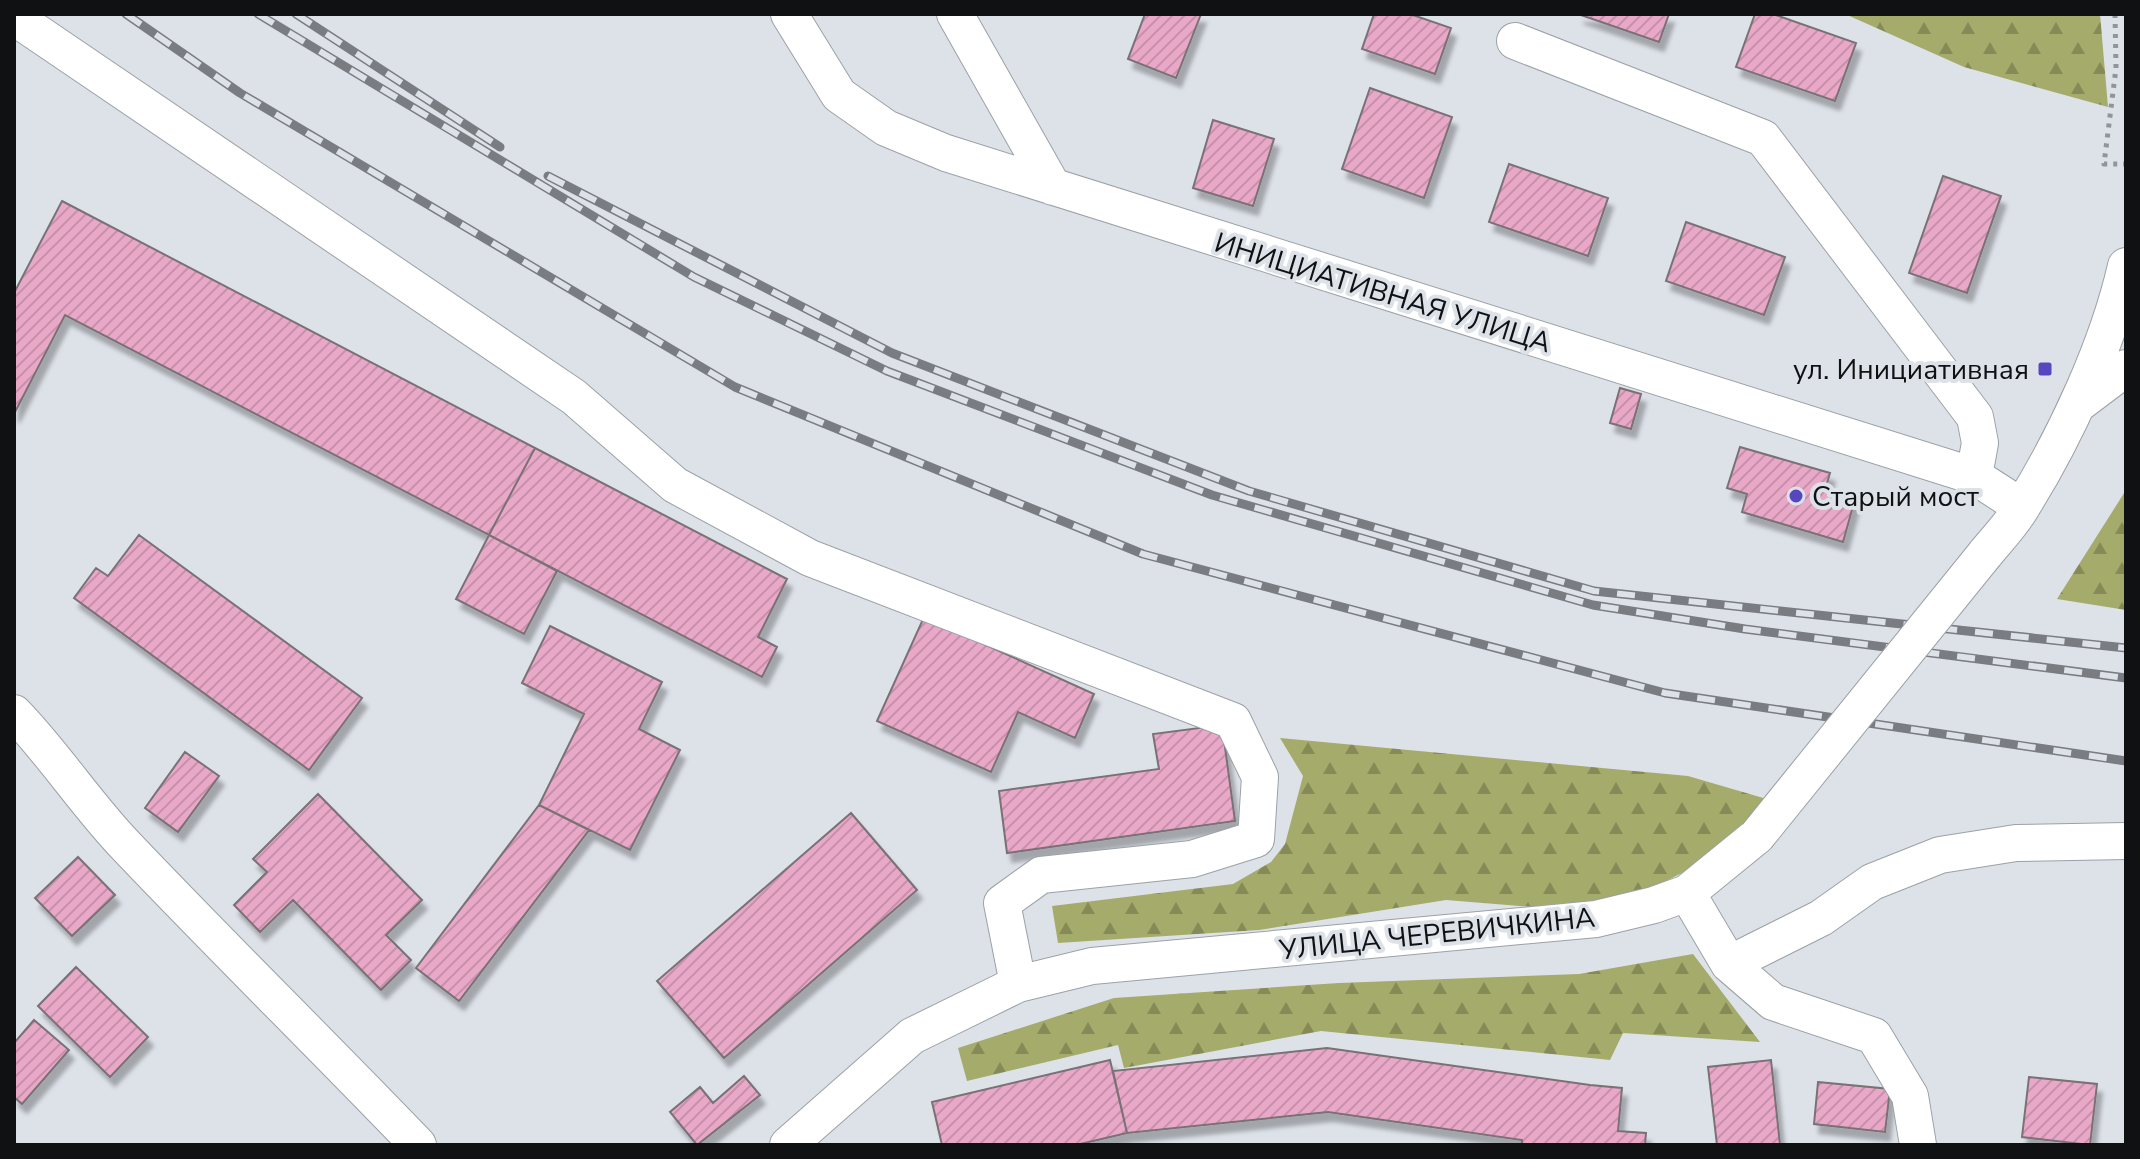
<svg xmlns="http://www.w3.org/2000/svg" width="2140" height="1159" font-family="'Nunito Sans',sans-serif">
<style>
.forest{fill:url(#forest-firs)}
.building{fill:url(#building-hatch);stroke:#797175;stroke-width:2;filter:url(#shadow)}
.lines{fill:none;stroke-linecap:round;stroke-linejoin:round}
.minor-casing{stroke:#9ca1a7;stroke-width:38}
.path{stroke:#91959a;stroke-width:5;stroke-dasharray:4 6;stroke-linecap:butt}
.minor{stroke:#fff;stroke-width:36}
.rail-casing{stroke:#797c81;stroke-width:9}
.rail{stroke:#dde2e9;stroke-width:6;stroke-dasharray:18;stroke-linecap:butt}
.minor-bridge-casing{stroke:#9ca1a7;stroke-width:38;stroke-linecap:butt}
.minor-bridge{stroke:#fff;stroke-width:36}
.poi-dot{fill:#5647bf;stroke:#dde2e9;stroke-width:3}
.labels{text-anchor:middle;stroke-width:8;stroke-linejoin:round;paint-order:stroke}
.street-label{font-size:28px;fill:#0f1113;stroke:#dde2e9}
.poi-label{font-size:28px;fill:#0f1113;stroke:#dde2e9;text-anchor:end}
</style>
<defs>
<pattern id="forest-firs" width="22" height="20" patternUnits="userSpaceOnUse" patternTransform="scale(2)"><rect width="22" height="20" fill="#a5ab6a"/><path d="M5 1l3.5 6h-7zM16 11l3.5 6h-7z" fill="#858a56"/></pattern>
<pattern id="building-hatch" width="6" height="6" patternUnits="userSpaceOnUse" patternTransform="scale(2)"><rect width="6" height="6" fill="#eaa8c9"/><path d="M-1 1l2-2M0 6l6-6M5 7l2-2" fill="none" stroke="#c890ac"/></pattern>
<filter id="shadow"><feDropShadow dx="5" dy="9" stdDeviation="2" flood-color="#0004"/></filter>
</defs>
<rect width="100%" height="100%" fill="#dde2e9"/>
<!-- forest -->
<path class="forest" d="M1845,14h255l8,93 -144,-40z
M2126,490v120l-69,-11z
M1280,738l408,38 89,26 -78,62 -58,30 -95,14 -100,-8 -187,30 -201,13 -6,-37 181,-22 38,-22 14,-18 18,-68z
M1693,954l67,88 -137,-9 -13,27 -289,-29 -197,37 -6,-23 -151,36 -9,-33 156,-50 225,-15 240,-9z"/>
<!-- building -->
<path class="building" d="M1145,14h56l-25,64 -48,-19z
M1374,14h36l41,14 -16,46 -73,-25z
M1578,14h91l-10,28z
M1755,14h18l83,29 -21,58 -99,-34z
M1370,88l82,29 -28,81 -82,-29z
M1213,120l61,19 -21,67 -60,-18z
M1509,164l99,34 -20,58 -99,-34z
M1943,176l58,20 -34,97 -58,-20z
M62,201l473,247 -46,87 -424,-220 -51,99v-121z
M1686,222l99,35 -21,58 -98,-34z
M1620,388l21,6 -10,35 -21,-6z
M1740,447l90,26 -5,17 30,9 -12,43 -101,-30 5,-18 -20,-6z
M535,448l252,131 -29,58 19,10 -15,30 -273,-142z
M139,535l223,163 -53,72 -235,-172 22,-30 12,8z
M489,535l68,36 -33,63 -68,-35z
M924,617l170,77 -19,44 -57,-26 -27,60 -114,-51z
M550,626l112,56 -23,47 41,21 -50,100 -91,-45 45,-91 -62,-31z
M1222,725l13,96 -228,32 -8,-62 160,-22 -6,-35z
M185,752l34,24 -41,56 -33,-24z
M318,794l104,106 -36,35 25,25 -30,30 -88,-90 -33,32 -26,-27 33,-33 -14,-13z
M539,805l50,25 -130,171 -43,-33z
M851,813l66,77 -193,168 -67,-77z
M78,857l37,38 -43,41 -37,-38z
M76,967l72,70 -38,40 -72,-71z
M34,1020l35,30 -47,54 -8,-7v-54z
M1327,1048l263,37 32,3 -4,43 28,2 -1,12h-123v-5l-194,-28 -201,21 -14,-62z
M1110,1060l17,73 -51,12h-134l-10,-43z
M1771,1060l9,85h-63l-9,-78z
M744,1076l16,19 -63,50 -27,-33 30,-25 13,16z
M2029,1077l68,7 -7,61 -68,-8z
M1818,1082l72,7 -5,43 -71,-8z"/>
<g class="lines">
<defs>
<path id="minor" d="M789,14l50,81 47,33 60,25 1028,323 48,31
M955,14l98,173
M14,17l560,380 101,88 135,73 423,163 27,56 -4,62 -64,20 -151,16 -39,28 16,81
M1515,41l248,97 212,279 5,26 -6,33
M2077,405l49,-37
M1985,554c13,-16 28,-31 38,-49 43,-69 85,-160 103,-239
M14,713c41,42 73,93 114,135 95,100 194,197 290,297
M1687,893l42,71 44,38 101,34 36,60 8,49
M1729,964l92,-46 51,-36 68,-27 76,-12 110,-2
M788,1145l124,-109 106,-52 74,-18 504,-47 58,-14 33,-12 70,-57"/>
</defs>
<!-- minor casing -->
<use href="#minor" class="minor-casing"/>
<!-- path -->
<path class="path" d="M2115,14l1,54 -12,96h22"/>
<!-- minor -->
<use href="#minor" class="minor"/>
<defs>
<path id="rail" d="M126,14l114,79 495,294 408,167 522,139 461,68
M258,14l436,263 193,94 325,124 381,110 152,24 381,49
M296,14l204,133
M548,176l344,177 357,138 345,100 532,57"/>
</defs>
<!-- rail casing -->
<use href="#rail" class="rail-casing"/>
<!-- rail -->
<use href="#rail" class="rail"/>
<defs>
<path id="minor-bridge" d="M1757,836l228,-282"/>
</defs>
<!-- minor-bridge casing -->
<use href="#minor-bridge" class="minor-bridge-casing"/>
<!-- minor-bridge -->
<use href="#minor-bridge" class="minor-bridge"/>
</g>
<!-- markers -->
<g class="poi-dot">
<rect x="2037" y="361" width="16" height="16" rx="4"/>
<circle cx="1796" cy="496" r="8"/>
</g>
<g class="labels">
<!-- street labels -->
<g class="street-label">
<text transform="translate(1383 292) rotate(17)" y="10">ИНИЦИАТИВНАЯ УЛИЦА</text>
<text transform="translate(1437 933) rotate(-6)" y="10">УЛИЦА ЧЕРЕВИЧКИНА</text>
</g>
<!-- poi labels -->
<g class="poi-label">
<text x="2029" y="379">ул. Инициативная</text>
<text x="1812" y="506" text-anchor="start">Старый мост</text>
</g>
</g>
<!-- border -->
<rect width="2140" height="1159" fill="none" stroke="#0f1113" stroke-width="32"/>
</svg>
